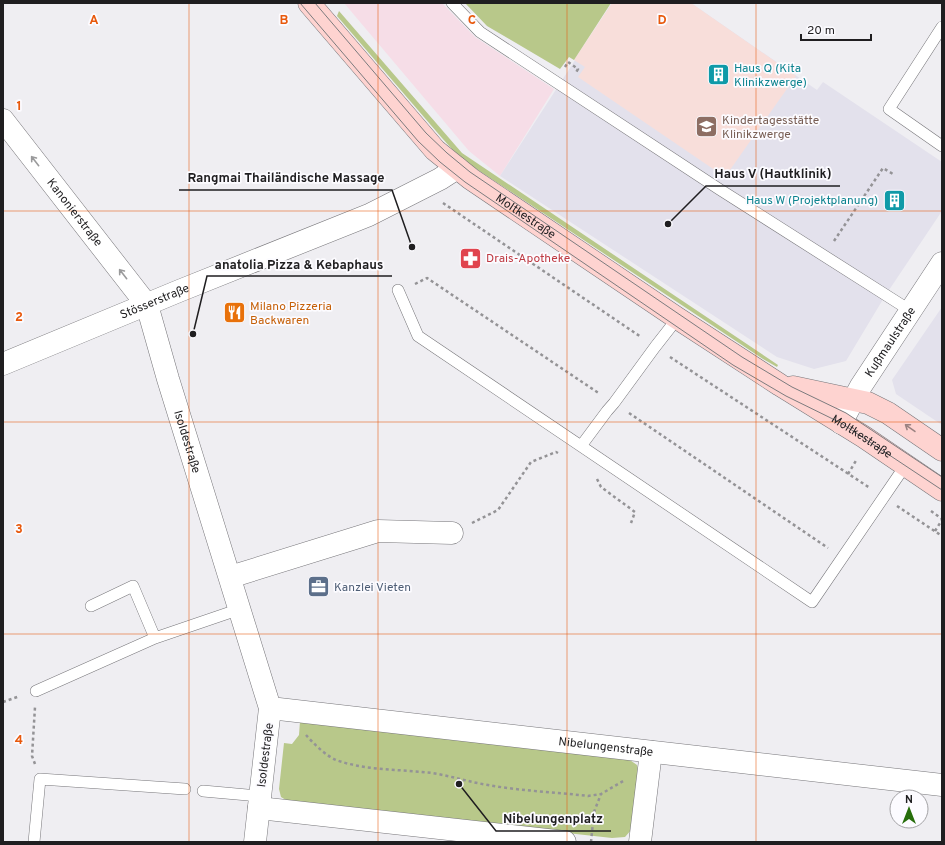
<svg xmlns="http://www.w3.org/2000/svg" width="945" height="845" font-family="Overpass,sans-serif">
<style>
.commercial{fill:#f6dde7}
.built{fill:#e3e1ec}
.education{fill:#f8deda}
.green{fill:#b8c88a}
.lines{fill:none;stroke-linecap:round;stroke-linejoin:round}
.service-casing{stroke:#77767a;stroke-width:12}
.minor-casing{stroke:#77767a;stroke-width:23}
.tertiary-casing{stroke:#77767a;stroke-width:23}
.secondary-casing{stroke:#77767a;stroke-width:23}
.path{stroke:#949396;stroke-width:2.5;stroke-dasharray:3 3;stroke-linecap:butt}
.service{stroke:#fff;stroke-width:11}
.minor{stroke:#fff;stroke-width:22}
.tertiary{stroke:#fff;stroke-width:22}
.secondary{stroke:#fed3d0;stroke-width:22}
.tram{stroke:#7c7b7e;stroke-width:1}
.oneway{stroke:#9a9a9b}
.oneway2{stroke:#9a8281}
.grid{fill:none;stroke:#e8590c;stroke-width:1;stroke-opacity:0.55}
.labels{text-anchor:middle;stroke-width:3.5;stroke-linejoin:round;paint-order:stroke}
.culture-label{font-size:12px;fill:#0d838f;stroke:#fcfbff;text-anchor:start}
.education-label{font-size:12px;fill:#785e54;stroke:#fcfbff;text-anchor:start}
.street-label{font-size:12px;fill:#1f1e20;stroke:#fcfbff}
.health-label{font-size:12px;fill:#be3a42;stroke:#fcfbff;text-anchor:start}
.food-label{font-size:12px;fill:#c56008;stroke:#fcfbff;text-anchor:start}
.service-label{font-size:12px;fill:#4e5e75;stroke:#fcfbff;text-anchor:start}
.grid-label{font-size:13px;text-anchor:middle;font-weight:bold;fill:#e8590c;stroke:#fcfbff;stroke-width:3.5;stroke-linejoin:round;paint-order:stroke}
.leader{fill:none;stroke:#1f1e20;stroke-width:1.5}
.callout-dot{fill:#1f1e20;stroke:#fcfbff;stroke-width:1.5}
.callout-label{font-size:13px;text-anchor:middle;font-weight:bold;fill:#1f1e20;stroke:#fcfbff;stroke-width:3.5;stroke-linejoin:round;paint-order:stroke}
</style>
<rect width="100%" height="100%" fill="#efeef2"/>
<!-- commercial -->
<path class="commercial" d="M344,3h98l33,34 79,52 -54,87 -31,-25z"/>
<!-- built -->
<path class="built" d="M612,3h79l126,87 6,-8 119,80v49l-57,85 -39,65 -32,8 -37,-12 -277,-181z
M942,307v118l-46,-31 -4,-14z"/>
<!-- education -->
<path class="education" d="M612,3h79l105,73 -71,101 -147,-100 7,-10 -11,-7z"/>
<!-- green -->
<path class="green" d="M465,3h146l-37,57 -5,-3 -9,12 -73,-43z
M339,11l123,142 316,212 -1,2 -14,-8 -303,-201 -18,-20 -105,-122z
M300,721l327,37 10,7 3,14 -8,50 -7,8 -13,1 -323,-36 -8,-5 -2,-8 5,-46 8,1 7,-9z"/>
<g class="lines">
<defs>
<path id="service" d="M452,3l28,29 239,157 192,122
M942,27l-53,82 53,37
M398,290l20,46 394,266 93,-136
M581,446l26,-35 7,-8 41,-56 18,-23 4,-6
M91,606l42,-20 22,52
M36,691l119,-53 85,-29
M203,791l57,5
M34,842l6,-63 145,10"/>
<g id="minor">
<path id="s1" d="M3,120l144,185 21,74 102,329 -15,134"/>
<path id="s2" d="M3,364l176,-73 190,-76 71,-36 17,-11"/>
<path d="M230,577l148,-46 74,2"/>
<path id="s3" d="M270,708l672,77"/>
<path d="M259,808l306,34"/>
<path d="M640,842l11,-90"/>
</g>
<g id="tertiary">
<path id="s4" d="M841,423l20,-37 81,-123"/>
</g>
<g id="secondary">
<path id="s5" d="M309,3l126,147 36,29 206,139 103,67 84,52 78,53"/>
<path d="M793,387l75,16 20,10 54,37"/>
</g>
</defs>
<!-- service casing -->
<use href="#service" class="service-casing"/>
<!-- minor casing -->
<use href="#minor" class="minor-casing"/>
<!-- tertiary casing -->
<use href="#tertiary" class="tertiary-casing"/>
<!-- secondary casing -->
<use href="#secondary" class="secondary-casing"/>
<!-- path -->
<path class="path" d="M565,67l3,-5 10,7 -3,5
M443,203l198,134
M834,241l49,-73 10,6
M415,284l12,-6 173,116
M670,357l200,131
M629,413l199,135
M848,474l9,-15
M597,479l4,8 34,25 -4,11
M897,506l45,30
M931,511l11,8
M472,523l26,-13 33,-48 25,-10 2,1
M935,531l7,-11
M3,702l17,-6
M306,735c8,9 19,20 30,25 31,11 64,9 96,13 19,3 37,9 56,12 33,6 67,7 100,11l13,-2 24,-14
M35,764l-3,-8 3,-49
M591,842l3,-30 7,-18"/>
<!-- service -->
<use href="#service" class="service"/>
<!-- minor -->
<use href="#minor" class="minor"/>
<!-- tertiary -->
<use href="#tertiary" class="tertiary"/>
<!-- secondary -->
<use href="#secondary" class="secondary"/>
<!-- tram -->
<path class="tram" d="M300,3l118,138 22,21 25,20 268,183 53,31 55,27 101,67
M315,3l111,130 21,20 23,19 272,185 50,30 54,26 96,64"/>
</g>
<!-- one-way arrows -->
<defs><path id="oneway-shaft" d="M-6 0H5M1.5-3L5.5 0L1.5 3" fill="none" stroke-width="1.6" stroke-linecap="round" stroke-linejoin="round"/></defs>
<g class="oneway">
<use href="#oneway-shaft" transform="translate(35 161) rotate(-128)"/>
<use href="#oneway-shaft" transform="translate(123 274) rotate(-128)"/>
</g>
<use class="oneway2" href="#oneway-shaft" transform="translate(910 428) rotate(-145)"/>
<!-- grid -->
<path class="grid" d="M189,3v839M378,3v839M567,3v839M756,3v839M3,211h939M3,422h939M3,634h939"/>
<!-- icons -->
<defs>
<symbol id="building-square" viewBox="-11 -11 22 22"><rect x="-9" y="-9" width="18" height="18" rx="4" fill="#0f9aa8" stroke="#fcfbff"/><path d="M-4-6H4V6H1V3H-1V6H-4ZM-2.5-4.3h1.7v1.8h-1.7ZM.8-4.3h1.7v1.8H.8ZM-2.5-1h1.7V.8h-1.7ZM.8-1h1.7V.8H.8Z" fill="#fff"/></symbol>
<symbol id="school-square" viewBox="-11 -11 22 22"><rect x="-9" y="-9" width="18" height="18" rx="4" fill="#8d6e63" stroke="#fcfbff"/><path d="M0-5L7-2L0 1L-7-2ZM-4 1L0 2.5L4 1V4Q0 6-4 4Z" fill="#fff"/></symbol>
<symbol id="pharmacy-square" viewBox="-11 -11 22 22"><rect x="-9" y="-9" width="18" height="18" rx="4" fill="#e0444e" stroke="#fcfbff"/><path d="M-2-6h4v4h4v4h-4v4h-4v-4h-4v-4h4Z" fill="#fff"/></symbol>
<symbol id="restaurant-square" viewBox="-11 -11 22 22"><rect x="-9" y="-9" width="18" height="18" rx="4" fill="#e8710a" stroke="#fcfbff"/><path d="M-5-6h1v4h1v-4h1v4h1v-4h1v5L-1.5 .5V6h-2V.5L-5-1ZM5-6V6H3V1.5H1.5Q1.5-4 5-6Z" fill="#fff"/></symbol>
<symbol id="office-square" viewBox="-11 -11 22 22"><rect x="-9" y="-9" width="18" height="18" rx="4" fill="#5c6f8a" stroke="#fcfbff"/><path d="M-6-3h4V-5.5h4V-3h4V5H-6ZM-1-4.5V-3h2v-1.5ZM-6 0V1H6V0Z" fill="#fff"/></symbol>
</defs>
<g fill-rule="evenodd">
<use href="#building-square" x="706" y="62" width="25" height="25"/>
<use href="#school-square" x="694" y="114" width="25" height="25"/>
<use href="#building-square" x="882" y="188" width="25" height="25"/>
<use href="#pharmacy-square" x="458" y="246" width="25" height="25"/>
<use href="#restaurant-square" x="222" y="300" width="25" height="25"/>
<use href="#office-square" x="306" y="574" width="25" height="25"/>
</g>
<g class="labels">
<!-- culture labels -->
<g class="culture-label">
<text x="734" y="72">Haus Q (Kita<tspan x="734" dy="14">Klinikzwerge)</tspan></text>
<text x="878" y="204" text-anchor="end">Haus W (Projektplanung)</text>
</g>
<!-- education labels -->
<g class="education-label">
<text x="722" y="124">Kindertagesstätte<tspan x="722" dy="14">Klinikzwerge</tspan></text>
</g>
<!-- street labels -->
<g class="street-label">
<text dy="4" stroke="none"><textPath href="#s1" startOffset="117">Kanonierstraße</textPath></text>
<text dy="4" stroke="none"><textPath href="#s5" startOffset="306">Moltkestraße</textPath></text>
<text dy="4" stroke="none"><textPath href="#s2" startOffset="164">Stösserstraße</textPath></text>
<text dy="4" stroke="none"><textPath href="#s4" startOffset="95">Kußmaulstraße</textPath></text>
<text dy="4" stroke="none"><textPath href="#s5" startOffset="708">Moltkestraße</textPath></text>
<text dy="4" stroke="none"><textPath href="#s1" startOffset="377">Isoldestraße</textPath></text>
<text dy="4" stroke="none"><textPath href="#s3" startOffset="338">Nibelungenstraße</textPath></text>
<text transform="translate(265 755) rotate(-83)" y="4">Isoldestraße</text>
</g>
<!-- health labels -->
<g class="health-label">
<text x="486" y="262">Drais-Apotheke</text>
</g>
<!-- food labels -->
<g class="food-label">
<text x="250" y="310">Milano Pizzeria<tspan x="250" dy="14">Backwaren</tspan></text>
</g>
<!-- service labels -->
<g class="service-label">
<text x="334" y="591">Kanzlei Vieten</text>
</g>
</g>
<g class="grid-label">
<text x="94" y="24">A</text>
<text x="284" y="24">B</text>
<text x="472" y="24">C</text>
<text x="662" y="24">D</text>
<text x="19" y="110">1</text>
<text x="19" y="321">2</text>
<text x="19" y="533">3</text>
<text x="19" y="744">4</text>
</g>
<!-- callouts -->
<path class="leader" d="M668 224L706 186H840M412 247L392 190H179M193 334L207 276H392M459 784L496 831H611"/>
<g class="callout-dot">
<circle cx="668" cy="224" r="4"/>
<circle cx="412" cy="247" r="4"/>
<circle cx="193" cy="334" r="4"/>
<circle cx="459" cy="784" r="4"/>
</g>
<g class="callout-label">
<text x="773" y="178">Haus V (Hautklinik)</text>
<text x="286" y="182">Rangmai Thailändische Massage</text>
<text x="299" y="269">anatolia Pizza &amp; Kebaphaus</text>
<text x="553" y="823">Nibelungenplatz</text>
</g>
<!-- border -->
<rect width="945" height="845" fill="none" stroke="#1f1e20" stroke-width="8"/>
<!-- north arrow -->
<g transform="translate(909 809)"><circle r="19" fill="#fcfbff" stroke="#a4a3a6"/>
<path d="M0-3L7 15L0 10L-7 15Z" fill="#266d0b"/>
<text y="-6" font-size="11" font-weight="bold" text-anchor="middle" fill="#1f1e20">N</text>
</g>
<!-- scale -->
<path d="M801 34v6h70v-6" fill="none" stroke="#1f1e20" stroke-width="2"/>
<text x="807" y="34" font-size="12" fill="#1f1e20" stroke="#fcfbff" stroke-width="3" paint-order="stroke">20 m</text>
</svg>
